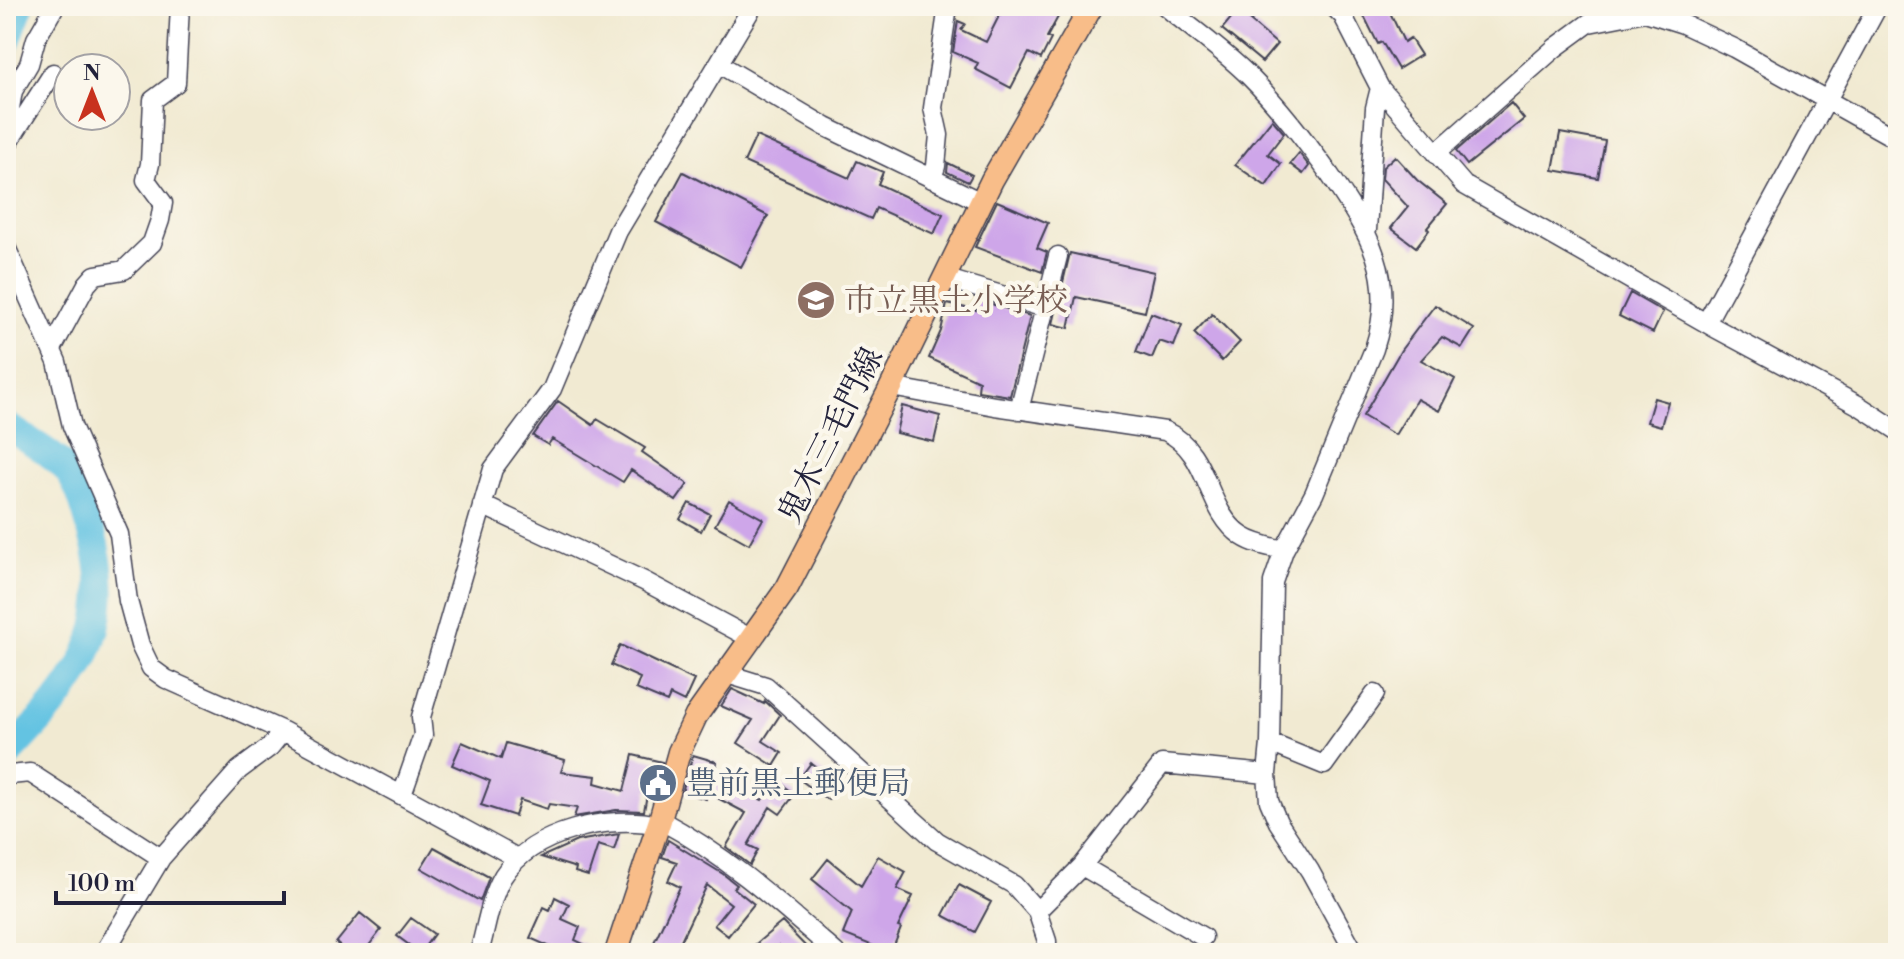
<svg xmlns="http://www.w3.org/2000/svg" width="1904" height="959" font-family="'Libre Bodoni','Noto Serif JP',serif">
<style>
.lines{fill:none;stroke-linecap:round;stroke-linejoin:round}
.river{stroke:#64c3e2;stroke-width:28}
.building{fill:#cea6e9}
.minor-casing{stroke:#414052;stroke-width:21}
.major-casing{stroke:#414052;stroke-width:25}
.minor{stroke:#fff;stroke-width:18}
.major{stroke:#f8bd89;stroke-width:22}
.labels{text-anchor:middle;stroke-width:8;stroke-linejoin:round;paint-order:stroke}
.education-label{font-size:32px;fill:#785e54;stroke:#fbf7ec;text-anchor:start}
.street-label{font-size:32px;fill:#22223b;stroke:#fbf7ec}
.service-label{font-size:32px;fill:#4e5e75;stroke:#fbf7ec;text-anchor:start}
</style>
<rect width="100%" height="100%" fill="#fbf7ec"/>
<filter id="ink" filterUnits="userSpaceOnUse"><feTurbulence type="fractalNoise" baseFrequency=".0125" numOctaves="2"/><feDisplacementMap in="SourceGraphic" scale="16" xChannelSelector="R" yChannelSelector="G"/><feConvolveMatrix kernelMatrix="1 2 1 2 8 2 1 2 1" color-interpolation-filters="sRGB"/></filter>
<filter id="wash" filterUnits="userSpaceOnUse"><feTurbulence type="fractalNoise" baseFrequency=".006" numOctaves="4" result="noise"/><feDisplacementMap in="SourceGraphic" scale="32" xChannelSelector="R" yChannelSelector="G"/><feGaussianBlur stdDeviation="1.8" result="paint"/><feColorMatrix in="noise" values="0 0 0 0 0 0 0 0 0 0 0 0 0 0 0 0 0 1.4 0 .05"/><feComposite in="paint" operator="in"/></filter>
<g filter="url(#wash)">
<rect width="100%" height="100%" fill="#f1ead2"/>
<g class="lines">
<!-- river -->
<path class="river" d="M6,43l14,-37
M6,425c20,15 43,25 59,43 15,17 20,42 26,62 31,105 -17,156 -85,227"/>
</g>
<g id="blocks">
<!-- building -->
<path class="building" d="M1004,6h60l-17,31 4,2 -10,20 -12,-6 -18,35 -36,-19 3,-6 -25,-11 5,-31 7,3 -4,6 25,12z
M1241,6h26l-17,15 27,23 -15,18 -40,-33z
M1359,6h28l17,36 6,-4 11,17 -23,14 -16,-27 -4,2z
M1511,103l13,16 -57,46 -11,-14z
M1272,119l12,14 -16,21 13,10 -15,22 -31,-21z
M1560,133l45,8 -7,37 -45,-8z
M756,136l93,42 8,-17 26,11 -5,12 65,30 -9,20 -58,-26 -5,11 -127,-57z
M1299,153l10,13 -6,8 -13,-10z
M1395,156l22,24 30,24 -20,24 2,2 -13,17 -25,-19 17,-21 -26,-28 1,-12z
M948,163l24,12 -4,7 -21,-10z
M683,172l85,44 -27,51 -85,-45z
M997,201l51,22 -11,25 10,4 -5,20 -67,-25z
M1070,253l84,19 -9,40 -69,-15 -7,31 -16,-4z
M1630,293l33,19 -10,21 -34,-17z
M978,300l52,16 -20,80 -32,-5 1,-10 -50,-23 12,-27 6,-27 29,6z
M1435,305l39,24 -12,19 -20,-11 -21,23 34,19 -16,32 -22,-12 -22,36 -32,-19 38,-66z
M1151,313l31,12 -8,21 -15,-5 -7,17 -16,-6z
M1212,314l28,28 -18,19 -28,-28z
M1654,398l14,4 -7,24 -14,-4z
M558,401l35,24 4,-6 48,29 -3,4 46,32 -12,17 -45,-31 -8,12 -71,-43 -4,6 -15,-9z
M902,406l38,10 -6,26 -38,-9z
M729,500l34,19 -14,25 -34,-19z
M689,503l21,11 -9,17 -21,-12z
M620,645l74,35 -10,22 -14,-7 -3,7 -31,-13 4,-11 -29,-13z
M732,689l32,15 1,-3 15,14 -17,26 19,12 -8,13 -36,-23 15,-23 -32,-14z
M462,742l39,17 5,-16 59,17 -4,12 35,4 -1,7 29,8 9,-36 29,7 -8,29 -6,-2 -4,22 -28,-1 -42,7 3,-9 -28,-4 -2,5 -27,-9 -5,16 -34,-11 9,-24 -38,-16z
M693,755l24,7 -4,13 49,25 14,-20 19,14 -15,20 -10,-7 -22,38 10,5 -8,15 -24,-18 20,-34 -38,-20 -2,6 -24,-7z
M811,763l29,22 -12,15 -29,-21z
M619,834l-5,16 -16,-5 -10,31 -13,-4 1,-4 -35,-11 36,-16z
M668,840l55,34 14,11 -3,3 20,16 -26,32 -14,-11 17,-21 -24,-19 -32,68h-26l31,-66 -12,-6 9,-19 -15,-5z
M434,847l55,30 -9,24 -59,-33z
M878,856l28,16 -9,17 16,7 -15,31 3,1 -10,25 -48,-19 9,-22 -40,-33 16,-20 33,27z
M959,885l32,17 -16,30 -32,-17z
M555,897l14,7 -7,15 18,8 -5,13 27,13h-38l-34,-15 14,-31 6,3z
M360,913l21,17 -18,23h-14l-13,-10z
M411,918l23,16 -14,19 -23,-17z
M782,922l30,31h-28l-6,-7 -8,7h-25z"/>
</g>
</g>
<g filter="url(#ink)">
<use href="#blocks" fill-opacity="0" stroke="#414052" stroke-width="2"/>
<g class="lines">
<defs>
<path id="minor" d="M1165,6c27,23 59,45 84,70 30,30 56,64 81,99 39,58 68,102 44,174l-60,145 -30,56 -11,32 -3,161 -3,31 2,27 9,21 32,49 45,82
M1333,6l10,10 37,72 84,97 249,142 145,78 40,26
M719,64l107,63 155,75
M6,131l7,-40 16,-27 7,-25 19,-33
M6,146l47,-73
M1436,153l119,-105 34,-25 56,-11 38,12 51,24 164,92
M932,179l4,-13 3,-31 -6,-27 15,-102
M1367,230l8,-122 5,-20
M6,247l51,115 15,64 47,108 9,67 12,44 11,23 15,11 117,52 234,127
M944,278l101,30
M1706,323l172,-317
M52,349l35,-65 8,-9 29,-5 28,-27 8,-23 3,-17 -17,-23 4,-16 3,-64 23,-17 4,-77
M891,387l104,19 170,25c46,21 39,79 77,105 12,8 28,11 42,14
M1019,410l39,-154
M482,505l162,76 108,58
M727,674l39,12 171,155 77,44 23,26 10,30v12
M1270,743l54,22 51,-71
M6,779l4,-4 20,-2 131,85
M402,795l21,-60 -2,-18 72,-248 59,-80 66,-158 135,-225
M660,820c66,35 120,84 176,133
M1082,866l121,71
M1037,911l45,-45 80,-102 105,10
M104,953l57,-95 78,-88 31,-23 13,-16
M479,953c7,-24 11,-55 24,-77 29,-45 106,-62 156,-51"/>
<path id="major" d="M616,953l44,-133 19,-68 17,-36 91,-128 104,-201 101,-207 100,-174"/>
</defs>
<!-- minor casing -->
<use href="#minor" class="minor-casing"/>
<!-- major casing -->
<use href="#major" class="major-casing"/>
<!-- minor -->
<use href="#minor" class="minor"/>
<!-- major -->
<use href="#major" class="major"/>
</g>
</g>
<!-- icons -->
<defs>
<symbol id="school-disc" viewBox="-11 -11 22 22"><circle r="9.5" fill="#8d6e63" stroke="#fbf7ec"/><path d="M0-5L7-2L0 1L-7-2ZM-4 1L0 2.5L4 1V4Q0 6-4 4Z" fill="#fff"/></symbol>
<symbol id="civic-disc" viewBox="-11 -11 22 22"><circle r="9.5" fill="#5c6f8a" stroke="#fbf7ec"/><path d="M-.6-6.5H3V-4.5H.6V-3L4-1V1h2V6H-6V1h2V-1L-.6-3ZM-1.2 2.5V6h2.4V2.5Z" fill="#fff"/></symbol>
</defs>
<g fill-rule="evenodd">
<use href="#school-disc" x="794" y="278" width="44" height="44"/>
<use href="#civic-disc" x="636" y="761" width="44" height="44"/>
</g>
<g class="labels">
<!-- education labels -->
<g class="education-label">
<text x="844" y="311">市立黒土小学校</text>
</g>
<!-- street labels -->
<g class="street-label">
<text transform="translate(830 435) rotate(-63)" y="11">鬼木三毛門線</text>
</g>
<!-- service labels -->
<g class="service-label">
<text x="686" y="794">豊前黒土郵便局</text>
</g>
</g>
<!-- margin -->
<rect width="1904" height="959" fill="none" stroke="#fbf7ec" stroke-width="32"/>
<!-- north arrow -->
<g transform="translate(92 92)"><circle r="38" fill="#fbf7ec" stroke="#a4a2a5" stroke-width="2"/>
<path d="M0-6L14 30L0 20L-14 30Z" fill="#c8321e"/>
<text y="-12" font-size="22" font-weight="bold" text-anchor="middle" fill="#22223b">N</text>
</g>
<!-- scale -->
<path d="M56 891v12h228v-12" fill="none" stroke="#22223b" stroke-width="4"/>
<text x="68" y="891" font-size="24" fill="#22223b" stroke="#fbf7ec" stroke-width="6" paint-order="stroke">100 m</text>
</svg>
